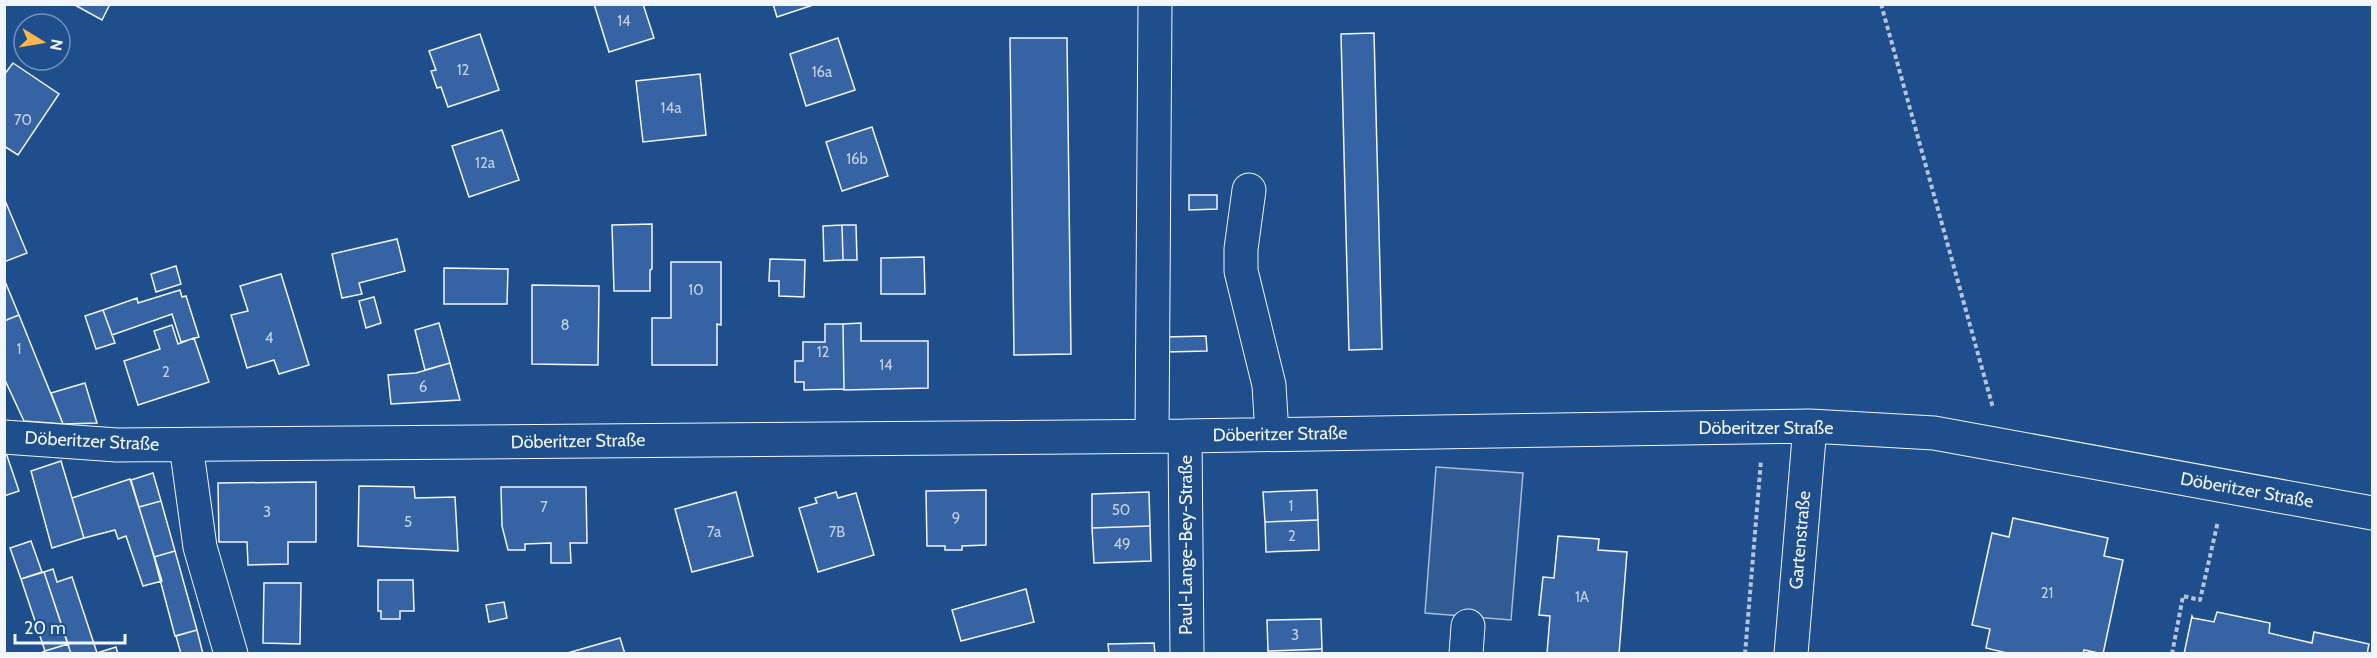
<svg xmlns="http://www.w3.org/2000/svg" width="2377" height="658" font-family="Cabin,sans-serif">
<style>
.parking{fill:#305b95;stroke:#a8bbd7;stroke-width:1.5}
.building{fill:#3563a3;stroke:#f2f6ff;stroke-width:1.5}
.lines{fill:none;stroke-linecap:round;stroke-linejoin:round}
.minor-casing{stroke:#f2f6ff;stroke-width:35}
.path{stroke:#b3c4dc;stroke-width:4;stroke-dasharray:4.5 3;stroke-linecap:butt}
.minor{stroke:#1f4e8c;stroke-width:33}
.labels{text-anchor:middle;stroke-width:4.5;stroke-linejoin:round;paint-order:stroke}
.number-label{font-size:15px;fill:#c3d1e8}
.street-label{font-size:18px;fill:#f2f6ff;stroke:#1f4e8c}
</style>
<rect width="100%" height="100%" fill="#1f4e8c"/>
<!-- parking -->
<path class="parking" d="M1436,467l87,6 -12,147 -86,-7z"/>
<!-- building -->
<path class="building" d="M73,4h37l-8,16z
M594,4h49l11,34 -45,14z
M773,4h43l-39,13z
M1374,33l8,316 -33,1 -8,-316z
M480,34l19,56 -51,17 -7,-20 -4,1 -6,-17 5,-1 -7,-19z
M838,38l17,52 -49,16 -16,-52z
M1010,38h57l4,316 -57,1z
M13,63l46,31 -41,61 -14,-9v-71z
M700,74l6,61 -63,7 -7,-61z
M872,127l16,49 -46,15 -16,-49z
M502,130l17,50 -50,17 -17,-51z
M1189,195h28v14l-28,1z
M4,198l23,55 -23,9z
M652,224v45l-2,1v21h-36l-2,-66z
M842,225h14l1,35h-14z
M842,225l1,35 -19,1 -1,-35z
M397,239l8,32 -46,12 3,11 -20,4 -10,-44z
M924,257l1,37h-44v-36z
M770,259l35,1 -1,37 -25,-1v-15h-10z
M671,262h50v63l-4,-1v41h-65v-47h19z
M176,266l5,18 -25,8 -5,-18z
M444,268l64,1 -1,35h-63z
M281,274l28,91 -30,9 -5,-14 -27,8 -16,-53 17,-4 -8,-25z
M4,279l15,36 -15,6z
M532,285l67,1 -1,79 -66,-1z
M180,290l2,7 4,-1 13,41 -18,5 -9,-28 -60,21 -9,-25 34,-12 1,5z
M374,297l7,26 -15,5 -7,-27z
M103,310l12,33 -19,6 -11,-33z
M19,315l44,109 -39,-3 -20,-43v-57z
M439,323l11,40 -25,7 -10,-40z
M861,323v18h67v47l-84,2 -1,-66z
M825,324h18l1,65 -40,1v-8h-9v-21h8v-19h22z
M172,325l6,19 16,-6 15,44 -71,23 -14,-44 36,-12 -6,-18z
M1206,336l1,15 -41,1 -1,-15z
M450,363l10,37 -69,4 -3,-29 28,-2z
M85,383l12,40 -34,1 -12,-31z
M4,447l15,44 -15,5z
M61,461l23,77 -32,10 -21,-77z
M153,473l8,28 -22,6 -8,-27z
M130,479l32,102 -19,5 -17,-50 -8,3 -3,-9 -31,8 -12,-40z
M316,482v60h-28v22l-40,1 -1,-23h-28l-1,-59z
M359,486l55,1 1,11 40,-1 3,54 -100,-5z
M501,487h85l1,56h-17l1,20h-20v-20l-26,1v6h-17l-6,-24z
M986,490v55l-24,1v4h-17v-4h-18l-1,-55z
M1317,490l1,30 -53,2 -2,-30z
M736,492l17,64 -61,16 -17,-63z
M836,492l2,6 18,-5 18,62 -56,17 -19,-64 18,-5 -2,-5z
M1149,492l1,34 -58,2v-34z
M161,501l14,50 -21,6 -15,-50z
M2013,518l95,20 -4,18 19,4 -20,94 -19,-4 -1,4h-72l-25,-6 4,-19 -18,-4 20,-92 17,4z
M1318,520l1,30 -53,2 -1,-30z
M1150,526l1,35 -57,2 -2,-35z
M1558,536l41,3 -1,11 29,2 -8,102h-72l3,-38 -11,-1 4,-38 11,1z
M31,541l11,31 -21,7 -11,-31z
M175,551l22,79 -22,6 -21,-79z
M53,569l4,13 15,-5 25,76 19,-6 2,7h-47l-27,-82z
M44,572l24,72 -23,7 -24,-72z
M378,580h35l1,31h-14v8h-19v-8h-3z
M264,583h37l-1,61 -37,-1z
M1026,589l8,33 -73,19 -9,-31z
M504,602l3,16 -18,4 -3,-17z
M2217,612l53,11 -1,10 43,10 2,-11 55,12 -2,10h-183l8,-38 1,2 21,4z
M1321,619l1,30 -54,2 -1,-31z
M197,630l6,24h-22l-5,-18z
M620,638l5,16h-61z
M1154,643l1,11h-46l-1,-10z
M68,644l3,10h-32l6,-3z
M1322,649v5h-54v-3z"/>
<g class="lines">
<defs>
<path id="minor" d="M1249,190l-8,59v22l28,114 3,49
M1152,436l3,-432
M1185,436l2,218
M4,437l113,8 1068,-9 625,-10 124,7 438,80
M186,445l14,102 31,107
M1466,654l2,-28
M1791,654l19,-228"/>
</defs>
<!-- minor casing -->
<use href="#minor" class="minor-casing"/>
<!-- path -->
<path class="path" d="M1881,4l112,404
M1745,654l16,-194
M2172,654l11,-58 17,4 18,-79"/>
<!-- minor -->
<use href="#minor" class="minor"/>
</g>
<g class="labels">
<!-- number labels -->
<g class="number-label">
<text x="624" y="26">14</text>
<text x="463" y="75">12</text>
<text x="822" y="77">16a</text>
<text x="671" y="113">14a</text>
<text x="23" y="125">70</text>
<text x="857" y="164">16b</text>
<text x="485" y="168">12a</text>
<text x="696" y="295">10</text>
<text x="565" y="330">8</text>
<text x="269" y="343">4</text>
<text x="19" y="354">1</text>
<text x="823" y="357">12</text>
<text x="886" y="370">14</text>
<text x="166" y="377">2</text>
<text x="423" y="392">6</text>
<text x="1291" y="511">1</text>
<text x="544" y="512">7</text>
<text x="1121" y="515">50</text>
<text x="267" y="517">3</text>
<text x="956" y="523">9</text>
<text x="408" y="527">5</text>
<text x="714" y="537">7a</text>
<text x="837" y="537">7B</text>
<text x="1292" y="541">2</text>
<text x="1122" y="549">49</text>
<text x="2047" y="598">21</text>
<text x="1582" y="602">1A</text>
<text x="1295" y="640">3</text>
</g>
<!-- street labels -->
<g class="street-label">
<text x="1766" y="434">Döberitzer Straße</text>
<text transform="translate(1280 434) rotate(-1)" y="6">Döberitzer Straße</text>
<text transform="translate(92 441) rotate(3)" y="6">Döberitzer Straße</text>
<text transform="translate(578 441) rotate(-1)" y="6">Döberitzer Straße</text>
<text transform="translate(2247 490) rotate(10)" y="6">Döberitzer Straße</text>
<text transform="translate(1800 540) rotate(-85)" y="6">Gartenstraße</text>
<text transform="translate(1186 545) rotate(-90)" y="6">Paul-Lange-Bey-Straße</text>
</g>
</g>
<!-- border -->
<rect width="2377" height="658" fill="none" stroke="#f2f6ff" stroke-width="12"/>
<!-- north arrow -->
<g transform="translate(42 42) rotate(101)"><circle r="28" fill="#1f4e8c" stroke="#7391ba" stroke-width="1.5"/>
<path d="M0-4.5L10 22L0 15L-10 22Z" fill="#ffb74d"/>
<text y="-9" font-size="16" font-weight="bold" text-anchor="middle" fill="#f2f6ff">N</text>
</g>
<!-- scale -->
<path d="M15 634v9h110v-9" fill="none" stroke="#f2f6ff" stroke-width="3"/>
<text x="24" y="634" font-size="18" fill="#f2f6ff" stroke="#1f4e8c" stroke-width="4.5" paint-order="stroke">20 m</text>
</svg>
